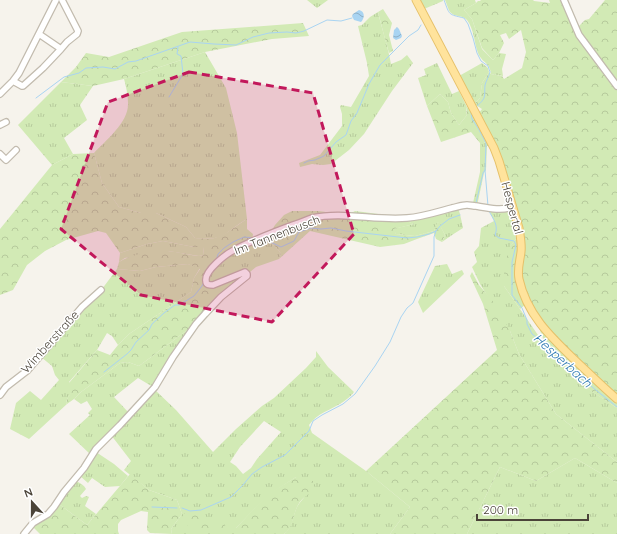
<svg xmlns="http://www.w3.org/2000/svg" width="617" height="534" font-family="Quicksand,sans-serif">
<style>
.grass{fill:url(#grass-tufts);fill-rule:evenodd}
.forest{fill:url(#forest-crowns)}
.water{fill:url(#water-waves)}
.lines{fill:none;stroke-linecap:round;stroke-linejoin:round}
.stream{stroke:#a9d4f2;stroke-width:1}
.minor-casing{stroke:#c2bbae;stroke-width:8}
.major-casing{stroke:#e6c16a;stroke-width:9}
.minor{stroke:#fff;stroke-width:5.5}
.major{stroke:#ffe39c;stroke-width:7}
.marked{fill:#c2185b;fill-opacity:0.2;stroke:#c2185b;stroke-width:3;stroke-dasharray:8 5;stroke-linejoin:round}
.labels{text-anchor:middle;stroke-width:3;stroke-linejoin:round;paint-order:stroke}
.street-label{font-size:12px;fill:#4b4439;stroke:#fff}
.water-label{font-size:13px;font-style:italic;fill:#2e7ab2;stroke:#fff}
</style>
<defs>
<pattern id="grass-tufts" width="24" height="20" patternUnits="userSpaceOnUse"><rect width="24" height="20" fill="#d2eab5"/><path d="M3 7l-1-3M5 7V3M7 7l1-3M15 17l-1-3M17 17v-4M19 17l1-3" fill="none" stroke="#b6ca9c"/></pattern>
<pattern id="forest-crowns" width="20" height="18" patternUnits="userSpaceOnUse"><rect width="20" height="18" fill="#d2eab5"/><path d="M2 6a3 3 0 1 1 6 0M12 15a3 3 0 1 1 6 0" fill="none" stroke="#b6ca9c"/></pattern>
<pattern id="water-waves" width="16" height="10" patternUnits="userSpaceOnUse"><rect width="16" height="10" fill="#a9d4f2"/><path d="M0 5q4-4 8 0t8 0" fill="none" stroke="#8caec5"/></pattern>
</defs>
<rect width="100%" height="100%" fill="#f6f3ec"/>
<!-- grass -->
<path class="grass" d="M307,0h21l-11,8z
M419,0h24v1l-19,8z
M445,0h30l1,3 -12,7 8,9 10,30 11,11 6,-7 7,1 -4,15 1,7 -12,-2c-1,-12 -9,-11 -13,-21 -4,-11 -4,-24 -11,-33 -4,-5 -13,-3 -17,-8 -2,-3 -3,-8 -5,-12z
M378,12c4,17 10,35 13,52l10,-4 6,-5 6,8 -21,28 -28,43 -15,16 -18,14 -8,1 -11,-1 -12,3 -1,-4 21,-8 22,-29v-12l-2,-7 1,-2 10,2 18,-31 -2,-13 -9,-37 4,-1 8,-8z
M205,52l21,36 11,45 10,86c-6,3 -11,7 -16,11 -12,9 -21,10 -36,8l-9,-11 -30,-14h-15l-22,-6 -17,-24 -8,-30c12,-13 35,-31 34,-50 0,-8 -2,-17 -4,-24z
M437,63l15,31 7,-3 8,16 -1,4 1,4 -8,10 -8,-12 -3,-11 -8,-8 -13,12 -9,-28 8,-3 -2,-6z
M482,63l6,5 1,4 -7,11 -2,15 -6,6 -15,-28z
M61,82l32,4 -13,19 7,15 -23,18 9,16 -21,11 -34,-40z
M488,140l1,5 -2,1 -1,24 -2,3 -7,33 -4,-3 7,-31v-29h4z
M458,208l2,6 3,14 -11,7 -10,7 3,-7 -7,-13 -4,9 -19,5 -19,-2 -3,-5 21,-5 -8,-3z
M489,210l21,1 4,12 2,16 -5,6 -7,41 43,62 40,40 30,20v54l-61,-48 -37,-60 -9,-23h-1l-29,-47 -7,-15 -1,-2 5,-5 -3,-10 5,-6 2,-18 13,-7z
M259,240c11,2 16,4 22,14l-2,5 -23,8 -6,5 -5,-1 -33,14 -4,-2c0,-3 1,-6 2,-9 7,-18 33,-26 49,-34z
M163,241l31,6h9l1,8 -5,1 -31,-5 -43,7 -6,4 1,-9 27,-9z
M188,264l12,4 -6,10 -3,14 -62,42 -11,11 -6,-9 -5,-3 -10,17 -28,32 6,6 -8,11 -1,4 1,1 -38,35 -19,-10 6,-26 14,-12 11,9 18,-20 -4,-5 -3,-9 -11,-9 41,-48 20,-20 15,-20 23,2 16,-4z
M447,264l5,10 10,-4 2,4 -41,39 -5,-11 17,-36z
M194,325l-41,63 23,22 37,42 23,-23 26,-23 12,-8 32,-30 10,-11v-6l12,16 26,25c-3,4 -7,7 -11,10 -12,8 -26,11 -34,23l3,8 54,38 44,36 -20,27h-106c8,-5 9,-19 13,-27 2,-4 6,-8 8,-11l-9,-19 -29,19 -31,32v6h-64l-1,-5 11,-15 -5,-14 -28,-10 -25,-20 7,-9 -20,-26 -20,20 -22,-21 21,-19 -2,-2 4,-4 -5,-8 -6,3 -7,-5 7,-7 39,-29 8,-1 11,4zM138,378l15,9 -24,26 -15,-16zM264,421l17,11 -24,27 -6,9 -8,6 -7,-8 -6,-4 10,-15z
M96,452l18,12 14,12 -8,10 -15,1 -13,-9 -4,5 -8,-7z
M575,458l42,25v51h-150l33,-67 36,14z
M76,481c4,2 8,4 10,8l-6,7 2,2 4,-2 3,1 -4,9 11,8 -9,11 -28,-21 7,-12z"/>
<!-- forest -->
<path class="forest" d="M480,0h53l1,1 16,2 -1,-3h13l12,31 11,-11 4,-1 16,-19h12v408l-32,-21 -38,-39 -24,-60 -3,-13 3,-40 -45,-121 4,-5 -8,-5 6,-6 2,-15 7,-11 2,2 11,2 2,3 18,-11 4,-16 -5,-22 -12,9 -3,-6 -6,2 4,8 -5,10 -6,7 -11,-12 -10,-29 -8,-9 12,-7 2,-2h3z
M383,9l9,14 -3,12 4,16 -4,2 -4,-14 -7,-27z
M303,23l6,13 -37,3 -67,13 -81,27 -31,7 -32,-4 15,-15 10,-14 23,4 73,-25z
M440,94l8,8 3,11 8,12 8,-10c-1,-4 -1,-7 3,-10l18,35 -4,3h-4l-9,-11 -30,10 -14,-36z
M94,153l8,30 17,24 22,6h15l30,14 9,11c4,0 9,1 13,1 15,-1 26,-12 39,-20v10l6,5 -1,7 -39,25 -7,18 35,-10 2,3 -49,48 -55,41 -11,-4 -8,1 -39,29 -7,7 -7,5 -1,-1 1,-4 7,-11 -5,-5 28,-33 13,5 8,-10 11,-11 62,-42 3,-14 6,-9 -12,-5 -32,3 -16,4 -23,-2 2,-7c12,-8 34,-11 49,-11 10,1 21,4 31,5l5,-1 -1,-8h-9l-31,-6 -16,3 -27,9 -14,-20 -8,-2 -32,9 -21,11 -18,14 -14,25 -13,5v-66l52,-64 21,-11z
M292,211c9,0 18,0 26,0 13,1 25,8 37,0 22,3 39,4 59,13l-20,5 2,5 19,2 19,-5 4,-10 7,14 -3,7 -6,-3 -2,-6 -17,6 -13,5 -24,3 -70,-16 -31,28 2,-5c-6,-10 -11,-12 -22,-14l11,-7 5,-8 9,-10z
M516,239l3,3v9l6,54 -5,4 -16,-23v-22l7,-19z
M472,272l7,13 17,20 14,26 9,23 37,60 61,48v21l-42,-25 -39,23 -36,-14 -33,67h-77l20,-27 -44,-36 131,-121 -14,-46 -13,-28z
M130,474l19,16 28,10 5,14 -11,15 1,5 -22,-1 -3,-3 1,-18 -7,-1 -20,9 -3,4v7l1,3h-79l-8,-8 27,-22 28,21z
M296,477l17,4 2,9c-7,4 -13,8 -17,15 -5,9 -5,24 -14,29h-48v-6l31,-33z
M200,511c7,10 13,11 24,11l2,6c-9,6 -24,6 -34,1 -4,-2 -8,-8 -11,-11l4,-5z"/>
<!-- water -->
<path class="water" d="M359,10c6,1 6,8 2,12l-7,-2 -2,-4 1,-2z
M397,27l2,2 3,7 -1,2 -5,2 -3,-2 1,-8z"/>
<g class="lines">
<!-- stream -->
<path class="stream" d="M444,0c6,16 4,14 20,18l4,6 5,14 4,15 4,8 7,5 2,6c-1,4 -4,9 -5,13 -1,13 2,12 -9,22
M169,97l14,-23 -2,-18 -4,-2 1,-7
M36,98l28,-21 15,-4 7,-5 17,-1 12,2 13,-7 8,-1 54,-19 24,2 22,1 17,-8 16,-4 18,-1 9,1 8,-2 23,-11 14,1 11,-3
M471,112l1,7 6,9 8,15 -1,27 3,36
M304,163l4,-2 7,-1 9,-4 12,-14 10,-7 5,-14 6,-8 12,-29 11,-19 29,-29 9,-6 3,-5
M476,203l7,-30 2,-3
M489,211c4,8 10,14 6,24l4,3 15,3 2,4 -4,17v33l10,13 5,12v4l5,10 26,19 18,21 41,33
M264,239l17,8 13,-6 5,-9 12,-4 10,1 10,-1 15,3 61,7 10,-1 12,-3 7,-3 4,-5 9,-7 11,-4
M216,261l2,-7 6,-6 9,-6 11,-5 10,1
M104,372l23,-18 4,-4 5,-8 13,-12 3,-6 12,-11 11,-8h4l15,-9 8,-10 2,-4
M152,507l25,1
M182,508l8,3 11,-1 30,-13 12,-12 9,-11 10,-7 23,-12 24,-24 4,-10 9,-6 21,-11 12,-10 20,-28 15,-24 11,-25 6,-9 6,-5 21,-47v-19l2,-6"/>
<defs>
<path id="minor" d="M564,0l15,35 38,51
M39,34l22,15
M13,81l9,5h1l20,-18 18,-19 6,-7 10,-8 1,-3 -16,-31
M0,94l13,-13 6,-8 37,-73
M0,125l6,-3
M0,154l6,6 10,-10
M0,395l6,-8 22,-17 54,-63 19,-17
M24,534l9,-11 15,-9 6,-7 10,-15 20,-24 12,-19 24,-24 35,-38 18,-30 23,-33 9,-10 16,-17 26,-21v-2l-2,-2 -32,13c-4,0 -7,0 -7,-4 -2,-10 20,-27 28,-31 24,-13 52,-22 78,-32 31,-7 64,3 95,0 15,-1 30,-6 45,-10 5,-1 10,-3 15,-3 3,0 6,1 9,1 12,2 25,5 36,1"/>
<path id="major" d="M416,0l78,148 5,13 20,67c1,7 3,16 2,24 -1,9 -4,17 -2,27 8,37 34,60 60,85 13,12 25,24 38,35"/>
</defs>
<!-- minor casing -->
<use href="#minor" class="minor-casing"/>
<!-- major casing -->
<use href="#major" class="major-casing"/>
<!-- minor -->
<use href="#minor" class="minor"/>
<!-- major -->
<use href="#major" class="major"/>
</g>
<!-- marked area -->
<path class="marked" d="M189,72l124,21 41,141 -82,88 -131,-27 -80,-66 47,-127z"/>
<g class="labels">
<!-- street labels -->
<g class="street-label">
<text transform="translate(512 208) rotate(75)" y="4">Hespertal</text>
<text transform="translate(277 235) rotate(-21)" y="4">Im Tannenbusch</text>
<text transform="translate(50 342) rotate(-48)" y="4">Wimberstraße</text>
</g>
<!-- water labels -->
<g class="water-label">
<text transform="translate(563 360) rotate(42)" y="5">Hesperbach</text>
</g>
</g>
<!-- north arrow -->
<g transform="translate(32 502) rotate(339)" stroke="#ffffff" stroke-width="3" paint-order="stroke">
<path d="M0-3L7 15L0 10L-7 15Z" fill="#4b4439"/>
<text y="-6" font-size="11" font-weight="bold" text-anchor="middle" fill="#4b4439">N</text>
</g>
<!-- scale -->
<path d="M477 514v6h111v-6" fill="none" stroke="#4b4439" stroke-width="2"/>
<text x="483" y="514" font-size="12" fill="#4b4439" stroke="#ffffff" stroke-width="3" paint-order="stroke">200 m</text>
</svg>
